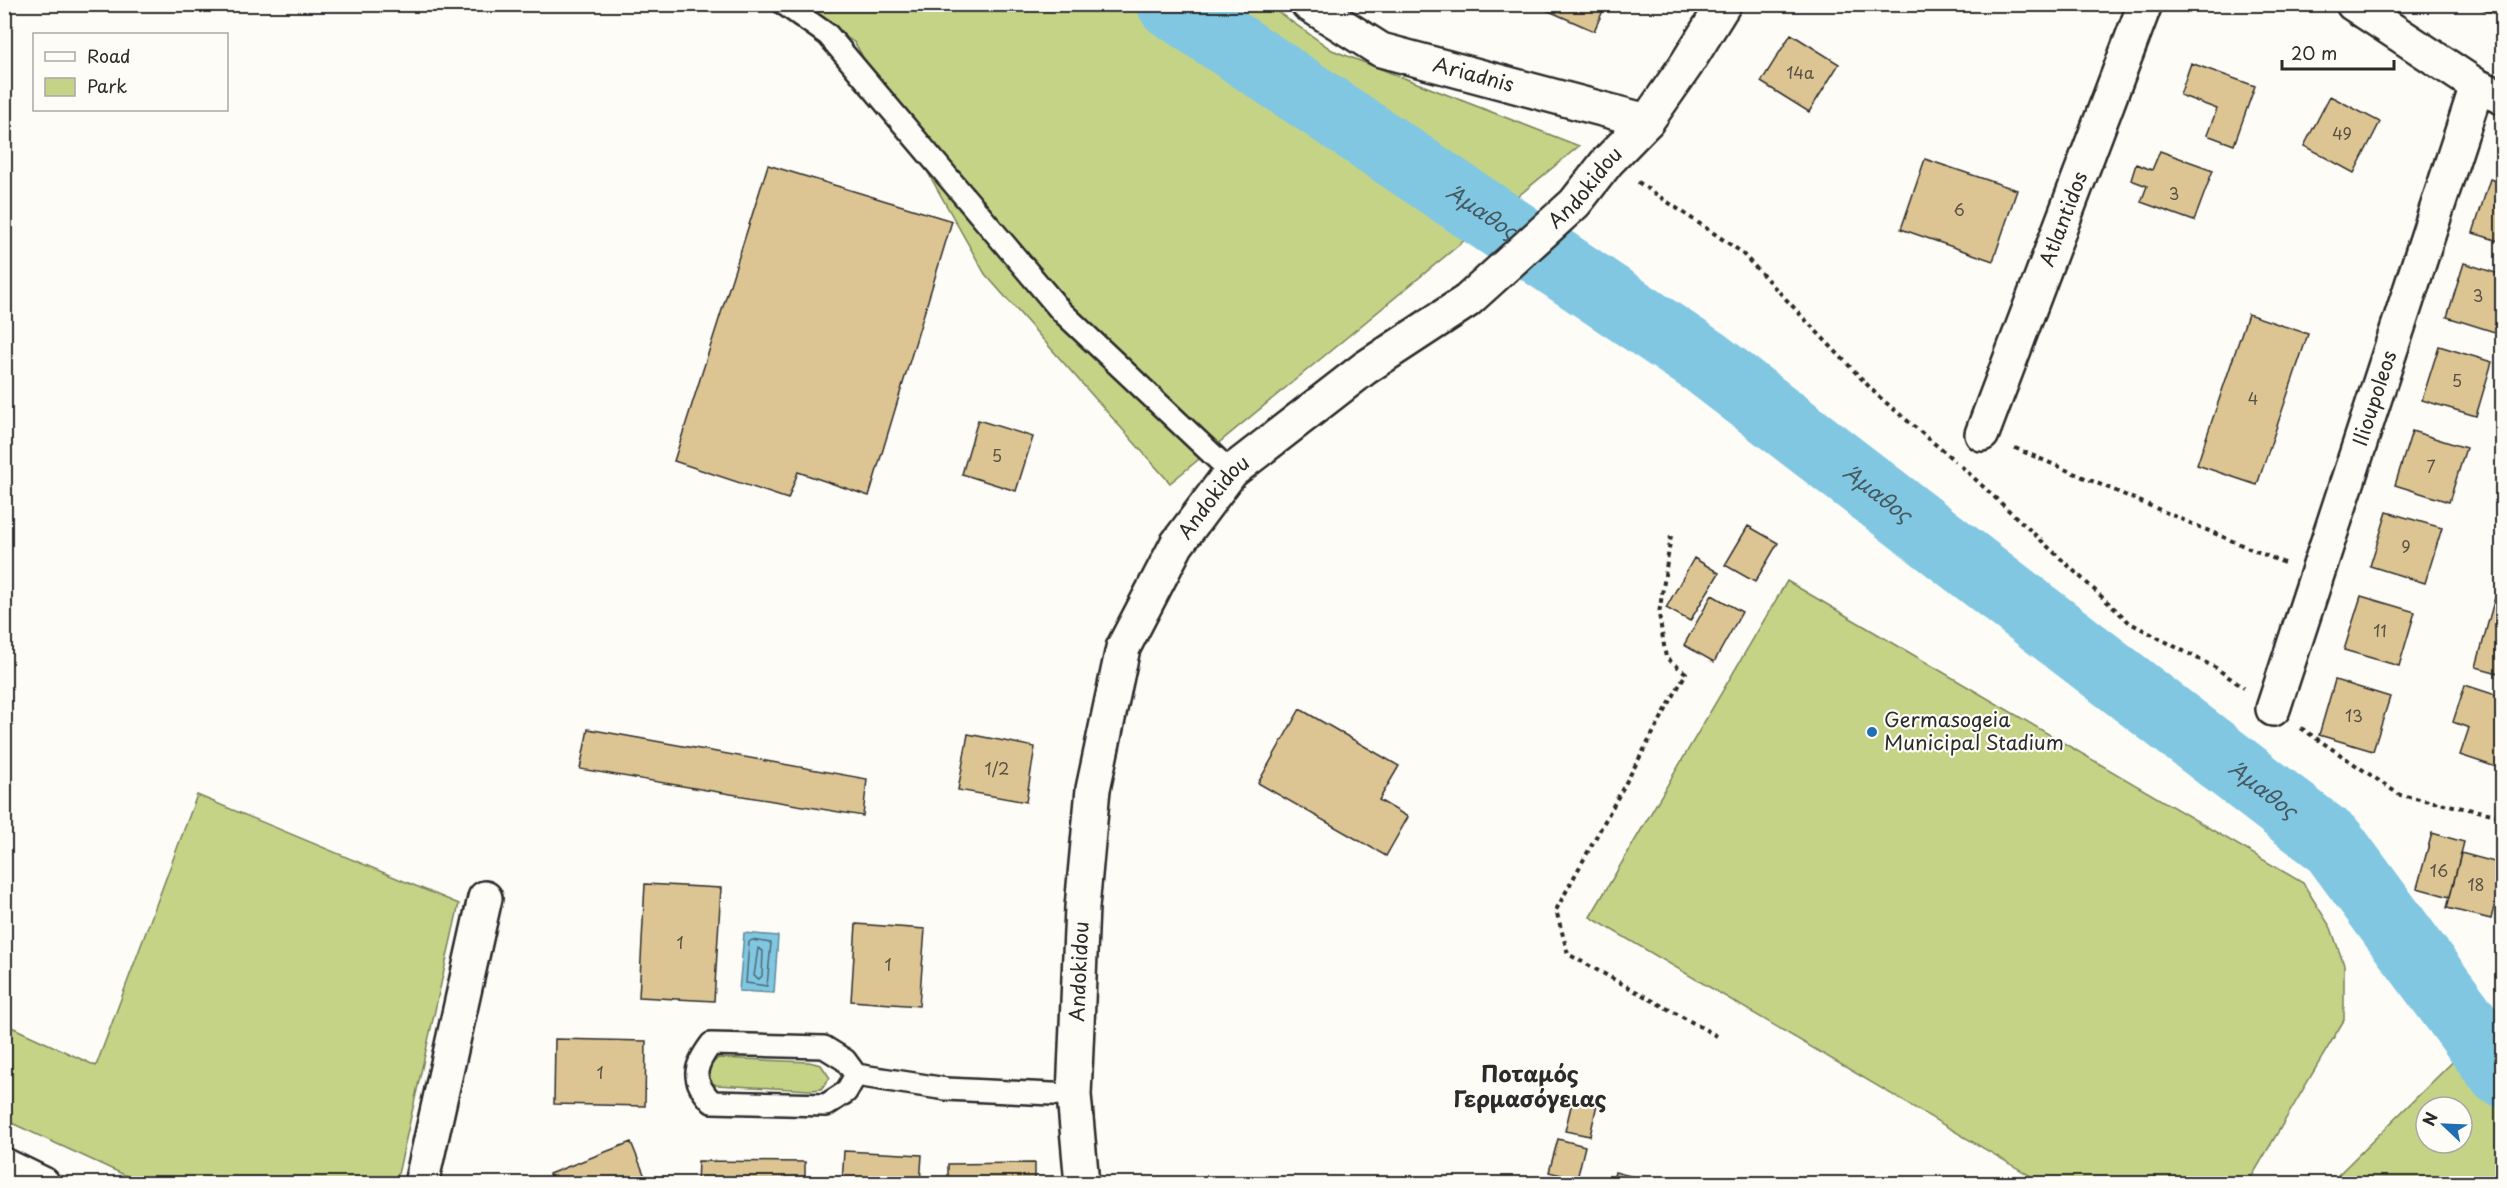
<svg xmlns="http://www.w3.org/2000/svg" width="2507" height="1188" font-family="'Playpen Sans',sans-serif">
<style>
.green{fill:#c5d387;stroke:#787f59;stroke-width:1.5;fill-rule:evenodd}
.water{fill:#81c7e2;stroke:#5f8999;stroke-width:1.5}
.lines{fill:none;stroke-linecap:round;stroke-linejoin:round}
.shore{stroke:#4d6974;stroke-width:1.5}
.river{stroke:#81c7e2;stroke-width:68}
.building{fill:#ddc593;stroke:#2b2b2b;stroke-width:1.5}
.service-casing{stroke:#2b2b2b;stroke-width:26}
.minor-casing{stroke:#2b2b2b;stroke-width:38}
.tertiary-casing{stroke:#2b2b2b;stroke-width:38}
.path{stroke:#2b2b2b;stroke-width:4;stroke-dasharray:4.5 4.5;stroke-linecap:butt}
.service{stroke:#fdfcf7;stroke-width:21}
.minor{stroke:#fdfcf7;stroke-width:33}
.tertiary{stroke:#fdfcf7;stroke-width:33}
.poi-dot{fill:#1f6fb2;stroke:#fdfcf7;stroke-width:2}
.labels{text-anchor:middle;stroke-width:4.5;stroke-linejoin:round;paint-order:stroke}
.number-label{font-size:16px;fill:#585245}
.street-label{font-size:20px;fill:#2b2b2b;stroke:#fdfcf7}
.poi-label{font-size:20px;fill:#2b2b2b;stroke:#fdfcf7;text-anchor:start}
.water-label{font-size:21px;font-style:italic;fill:#455a62;stroke:#fdfcf7}
.quarter-label{font-size:22px;font-weight:bold;fill:#2b2b2b;stroke:#fdfcf7}
</style>
<rect width="100%" height="100%" fill="#fdfcf7"/>
<filter id="ink" filterUnits="userSpaceOnUse"><feTurbulence type="fractalNoise" baseFrequency=".0167" numOctaves="2"/><feDisplacementMap in="SourceGraphic" scale="12" xChannelSelector="R" yChannelSelector="G"/><feConvolveMatrix kernelMatrix="1 2 1 2 8 2 1 2 1" color-interpolation-filters="sRGB"/></filter>
<g filter="url(#ink)">
<!-- green -->
<path class="green" d="M798,5h470l64,45 247,96 -409,337 -185,-209 -130,-231z
M1787,581l516,302 28,45 13,37v55l-96,163 -207,-1 -451,-265z
M197,795l262,109 -63,279h-254l-137,-63v-96l91,42z
M2502,1013v170h-144l-20,-8zM2426,1107h36v36h-36z
M718,1058l91,4 12,3 9,13 -9,11 -10,1 -95,-5 -5,-3 -4,-7 2,-8z"/>
<!-- water -->
<path class="water" d="M744,933l34,3 -4,57 -35,-2z"/>
<g class="lines">
<!-- shore -->
<path class="shore" d="M752,940l19,3 -4,43 -21,-3 3,-41z
M758,948l5,3 -1,25 -3,3 -5,-3z"/>
<!-- river -->
<path class="river" id="s1" d="M1171,4l534,358 628,482 169,229"/>
</g>
<!-- building -->
<path class="building" d="M1533,4h73l-12,27z
M2468,4h34v12z
M1791,34l48,30 -30,48 -48,-30z
M2191,63l64,23 -21,59 -27,-10 10,-26 -37,-14z
M2330,96l50,26 -26,51 -50,-27z
M2160,151l53,19 -19,51 -53,-19 6,-16 -16,-6 5,-16 16,6z
M1925,159l92,31 -24,71 -92,-32z
M768,165l184,56 -83,275 -71,-24 -10,27 -114,-38z
M2490,179l12,4v59l-29,-9z
M2464,263l38,12 -1,59 -54,-17z
M2248,314l60,20 -51,151 -60,-20z
M2439,346l53,16 -16,54 -54,-16z
M978,420l55,17 -17,54 -54,-17z
M2412,431l54,17 -17,54 -54,-17z
M2387,512l55,16 -17,55 -55,-17z
M1748,526l30,17 -23,39 -30,-17z
M1694,558l25,15 -29,48 -24,-13z
M2500,579l2,1v94l-26,-7z
M1712,595l30,17 -28,50 -30,-17z
M2361,596l54,16 -16,54 -55,-16z
M2335,680l55,17 -17,54 -54,-16z
M2465,685l37,12v72l-42,-14 9,-27 -16,-6z
M1300,709l99,57 -20,34 29,17 -22,39 -128,-73z
M588,729l279,50 -4,37 -283,-47z
M968,734l67,13 -9,55 -68,-12z
M2432,833l32,9 -14,55 -33,-9z
M2461,853l41,11v10l-11,45 -44,-11z
M645,884l76,4 -7,113 -75,-4z
M856,924l69,5 -6,77 -68,-5z
M555,1039l91,2 -1,65 -91,-2z
M1573,1098l24,6 -7,32 -25,-5z
M1558,1139l27,7 -8,33 -28,-7z
M631,1142l17,42h-95l-4,-10z
M844,1151l78,4 -2,29h-78z
M698,1161l107,1v22h-108z
M1035,1163v21h-87v-20z
M1615,1172l45,12h-48z"/>
<g class="lines">
<defs>
<path id="service" d="M784,4l44,31 233,276 170,161
M856,1075l-10,17 -20,13 -114,-3c-21,-22 -19,-34 -1,-58l113,3 21,13 11,15 90,14 128,6"/>
<g id="minor">
<path id="s2" d="M1308,4l73,46 266,71"/>
<path id="s3" d="M1982,434l163,-430"/>
<path id="s4" d="M2273,709l204,-623"/>
<path d="M4,1165l39,19"/>
<path d="M421,1184l64,-286"/>
</g>
<g id="tertiary">
<path d="M2353,4l124,82 25,11"/>
<path id="s5" d="M1082,1184l-8,-89 8,-188 11,-118 30,-141 54,-104 54,-72 134,-104 102,-67 108,-98 32,-41 40,-41 39,-56 38,-61"/>
</g>
</defs>
<!-- service casing -->
<use href="#service" class="service-casing"/>
<!-- minor casing -->
<use href="#minor" class="minor-casing"/>
<!-- tertiary casing -->
<use href="#tertiary" class="tertiary-casing"/>
<!-- path -->
<path class="path" d="M1638,182l102,69 137,144 78,66
M2015,448l269,115
M1961,466l169,157 86,45 28,20
M1671,536l-12,78 7,44 20,15 -130,237 12,44 149,82
M2301,728l99,67 102,21"/>
<!-- service -->
<use href="#service" class="service"/>
<!-- minor -->
<use href="#minor" class="minor"/>
<!-- tertiary -->
<use href="#tertiary" class="tertiary"/>
</g>
</g>
<!-- markers -->
<circle class="poi-dot" cx="1872" cy="732" r="6"/>
<g class="labels">
<!-- number labels -->
<g class="number-label">
<text x="1800" y="79">14a</text>
<text x="2342" y="140">49</text>
<text x="2174" y="200">3</text>
<text x="1959" y="216">6</text>
<text x="2478" y="302">3</text>
<text x="2457" y="387">5</text>
<text x="2253" y="405">4</text>
<text x="997" y="462">5</text>
<text x="2431" y="473">7</text>
<text x="2406" y="553">9</text>
<text x="2380" y="637">11</text>
<text x="2354" y="722">13</text>
<text x="997" y="775">1/2</text>
<text x="2439" y="877">16</text>
<text x="2476" y="891">18</text>
<text x="680" y="949">1</text>
<text x="888" y="971">1</text>
<text x="600" y="1079">1</text>
</g>
<!-- street labels -->
<g class="street-label">
<text dy="7" stroke="none"><textPath href="#s2" startOffset="182">Ariadnis</textPath></text>
<text dy="7" stroke="none"><textPath href="#s5" startOffset="1203">Andokidou</textPath></text>
<text dy="7" stroke="none"><textPath href="#s3" startOffset="230">Atlantidos</textPath></text>
<text dy="7" stroke="none"><textPath href="#s4" startOffset="327">Ilioupoleos</textPath></text>
<text dy="7" stroke="none"><textPath href="#s5" startOffset="717">Andokidou</textPath></text>
<text dy="7" stroke="none"><textPath href="#s5" startOffset="213">Andokidou</textPath></text>
</g>
<!-- poi labels -->
<g class="poi-label">
<text x="1884" y="727">Germasogeia<tspan x="1884" dy="23">Municipal Stadium</tspan></text>
</g>
<!-- water labels -->
<g class="water-label">
<text dy="7" stroke="none"><textPath href="#s1" startOffset="374">Άμαθος</textPath></text>
<text dy="7" stroke="none"><textPath href="#s1" startOffset="860">Άμαθος</textPath></text>
<text dy="7" stroke="none"><textPath href="#s1" startOffset="1346">Άμαθος</textPath></text>
</g>
<!-- quarter labels -->
<g class="quarter-label">
<text x="1530" y="1082">Ποταμός<tspan x="1530" dy="25">Γερμασόγειας</tspan></text>
</g>
</g>
<!-- margin -->
<rect width="2507" height="1188" fill="none" stroke="#fdfcf7" stroke-width="24"/>
<rect x="12" y="12" width="2483" height="1164" fill="none" stroke="#2b2b2b" stroke-width="2" filter="url(#ink)"/>
<!-- legend -->
<rect x="33" y="33" width="195" height="78" fill="#fdfcf7" stroke="#a9a8a5" stroke-width="1.5"/>
<rect x="45" y="52" width="30" height="9" fill="#fdfcf7" stroke="#a9a8a5" stroke-width="1.5"/>
<text x="87" y="63" font-size="18" fill="#2b2b2b">Road</text>
<rect x="45" y="78" width="30" height="18" fill="#c5d387" stroke="#a9a8a5" stroke-width="1.5"/>
<text x="87" y="93" font-size="18" fill="#2b2b2b">Park</text>
<!-- north arrow -->
<g transform="translate(2444 1125) rotate(293)"><circle r="28" fill="#fdfcf7" stroke="#a9a8a5" stroke-width="1.5"/>
<path d="M0-4.5L10 22L0 15L-10 22Z" fill="#1f6fb2"/>
<text y="-9" font-size="16" font-weight="bold" text-anchor="middle" fill="#2b2b2b">N</text>
</g>
<!-- scale -->
<path d="M2282 60v9h112v-9" fill="none" stroke="#2b2b2b" stroke-width="3"/>
<text x="2291" y="60" font-size="18" fill="#2b2b2b" stroke="#fdfcf7" stroke-width="4.5" paint-order="stroke">20 m</text>
</svg>
